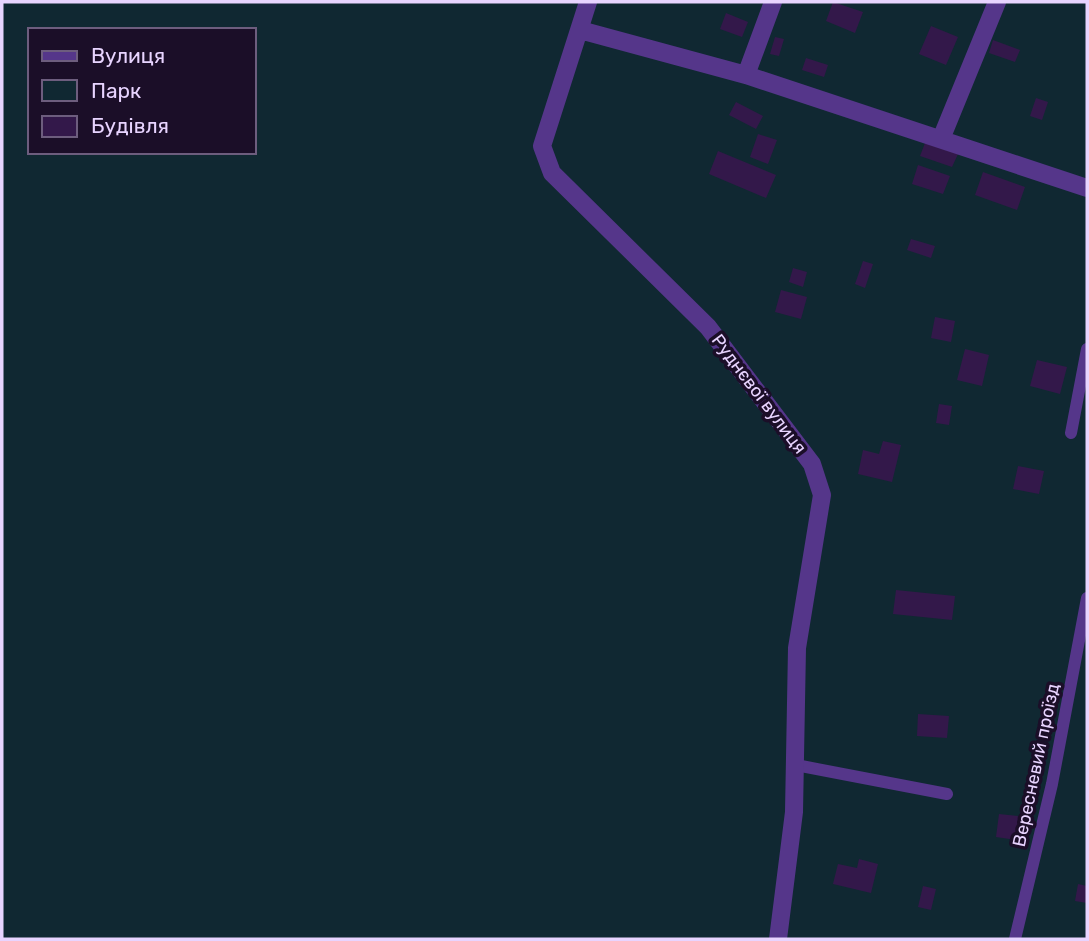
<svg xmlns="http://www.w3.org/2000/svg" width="1089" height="941" font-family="Rubik,sans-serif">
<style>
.green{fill:#102832;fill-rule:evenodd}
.building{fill:#33184a}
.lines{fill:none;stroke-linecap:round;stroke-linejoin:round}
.service{stroke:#55368a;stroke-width:12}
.minor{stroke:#55368a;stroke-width:18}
.labels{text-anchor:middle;stroke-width:7;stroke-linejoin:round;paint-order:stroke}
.street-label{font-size:18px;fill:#e8d4ff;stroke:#1b0e28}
</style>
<rect width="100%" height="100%" fill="#1b0e28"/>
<!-- green -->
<path class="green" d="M2,2h1085v937h-1085zM30,30h224v122h-224z"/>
<!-- building -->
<path class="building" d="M833,2l30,10 -8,21 -29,-12z
M726,13l22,9 -6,15 -22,-8z
M931,26l27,11 -12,28 -27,-11z
M775,37l9,2 -5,17 -9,-2z
M993,40l27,10 -5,12 -26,-9z
M806,58l22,7 -4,12 -22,-7z
M1036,98l12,4 -6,18 -12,-4z
M736,102l27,14 -7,13 -27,-14z
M758,134l19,6 -9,24 -18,-7z
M925,143l33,11 -6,13 -32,-11z
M718,151l58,24 -10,23 -57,-24z
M918,165l32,11 -7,18 -31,-10z
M983,172l42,15 -8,23 -42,-15z
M911,239l24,7 -4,12 -24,-8z
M863,261l10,3 -8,24 -10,-4z
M793,268l14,4 -4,15 -14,-5z
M781,290l26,7 -6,22 -26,-7z
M935,317l20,4 -4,21 -20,-4z
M965,349l24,6 -7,31 -25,-6z
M1037,360l30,7 -7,27 -30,-8z
M939,404l13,2 -3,19 -13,-2z
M883,441l18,4 -9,37 -34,-8 5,-24 16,4z
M1018,466l26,5 -5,23 -26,-5z
M896,590l59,6 -3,24 -59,-6z
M918,714l31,2 -2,22 -30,-2z
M999,814l27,3 -3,24 -27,-4z
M859,859l19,5 -7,29 -38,-9 5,-20 19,4z
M1078,884l9,2v17l-12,-2z
M923,886l13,3 -5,21 -13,-3z"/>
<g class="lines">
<!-- service -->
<path class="service" d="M1071,433l16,-84
M796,765l151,29
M1015,939l37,-155 35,-186"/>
<!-- minor -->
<path class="minor" d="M588,2l-46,144 10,27 156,154 104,137 10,31 -25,153 -3,164 -16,127
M580,30l166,45 341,113
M746,75l27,-73
M941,139l56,-137"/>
</g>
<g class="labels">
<!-- street labels -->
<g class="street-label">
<text transform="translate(759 394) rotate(53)" y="6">Руднєвої вулиця</text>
<text transform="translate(1036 765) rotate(-78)" y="6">Вересневий проїзд</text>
</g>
</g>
<!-- border -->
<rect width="1089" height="941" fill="none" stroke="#e8d4ff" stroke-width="7"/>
<!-- legend -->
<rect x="28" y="28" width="228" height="126" fill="#1b0e28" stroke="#6d5d7e" stroke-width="2"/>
<rect x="42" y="51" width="35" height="10" fill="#55368a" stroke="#6d5d7e" stroke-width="2"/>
<text x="91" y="63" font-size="21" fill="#e8d4ff">Вулиця</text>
<rect x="42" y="80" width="35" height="21" fill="#102832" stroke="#6d5d7e" stroke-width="2"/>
<text x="91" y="98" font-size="21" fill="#e8d4ff">Парк</text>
<rect x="42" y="116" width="35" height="21" fill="#33184a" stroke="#6d5d7e" stroke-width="2"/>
<text x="91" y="133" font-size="21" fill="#e8d4ff">Будівля</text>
</svg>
